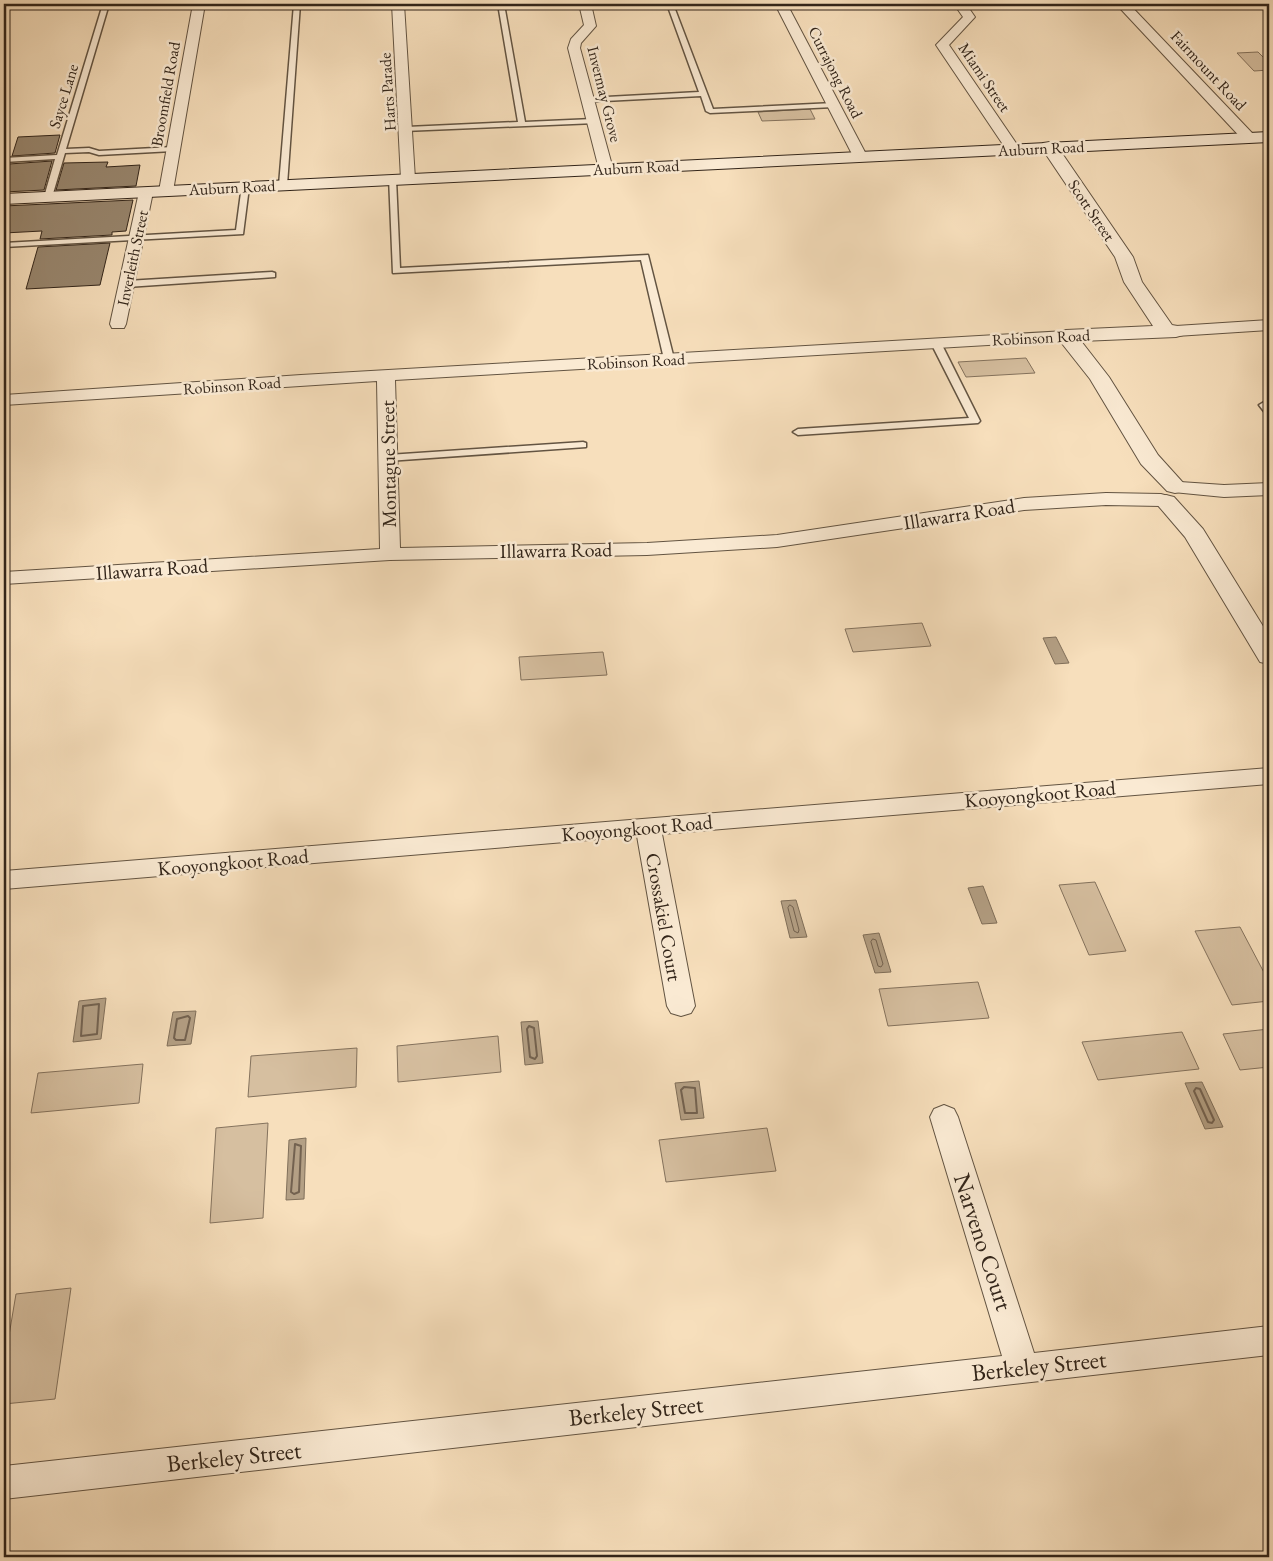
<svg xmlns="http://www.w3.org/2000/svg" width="1273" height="1561" font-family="'EB Garamond',serif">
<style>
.green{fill:#d6bfa0;stroke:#84725d}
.water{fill:#b4a085;stroke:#806f5a}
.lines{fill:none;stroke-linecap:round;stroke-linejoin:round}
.shore-far1{stroke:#736250;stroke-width:1}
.shore{stroke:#736250;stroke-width:2}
.building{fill:#98866e;stroke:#32251a}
.service-casing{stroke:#635442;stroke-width:3}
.minor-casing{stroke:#635442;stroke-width:2}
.tertiary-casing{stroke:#635442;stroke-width:2}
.secondary-casing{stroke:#32251a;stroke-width:2}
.service{fill:#faead3;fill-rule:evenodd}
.minor{fill:#faead3;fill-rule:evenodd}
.tertiary{fill:#faead3;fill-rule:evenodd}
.secondary{fill:#faead3;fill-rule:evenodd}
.labels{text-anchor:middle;stroke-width:5;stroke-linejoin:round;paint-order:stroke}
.far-street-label{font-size:16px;fill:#32251a;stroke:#faead3}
.street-label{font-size:20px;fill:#32251a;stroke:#faead3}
.near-street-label{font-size:24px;fill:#32251a;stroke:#faead3}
</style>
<rect width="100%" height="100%" fill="#f7dfbc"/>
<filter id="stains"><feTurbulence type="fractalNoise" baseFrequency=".004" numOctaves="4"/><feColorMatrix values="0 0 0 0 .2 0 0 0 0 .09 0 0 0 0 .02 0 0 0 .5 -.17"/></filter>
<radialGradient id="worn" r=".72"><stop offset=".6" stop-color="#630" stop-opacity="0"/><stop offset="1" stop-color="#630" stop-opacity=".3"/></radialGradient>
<!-- green -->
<path class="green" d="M1258,52l11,11v7l-15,1 -17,-18z
M810,109l5,10 -53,2 -4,-9z
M1026,358l9,15 -69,4 -8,-15z
M922,623l9,23 -78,6 -8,-23z
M603,652l4,23 -86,5 -2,-23z
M1095,882l31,69 -37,4 -30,-70z
M1240,927l29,55v19l-37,4 -37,-74z
M978,982l11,36 -101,8 -9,-37z
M1269,1029v38l-29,3 -17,-36z
M1182,1032l17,37 -101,11 -16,-38z
M498,1036l3,36 -103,10 -1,-36z
M357,1048l-1,39 -108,10 3,-41z
M143,1064l-4,39 -108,10 7,-40z
M268,1123l-5,95 -53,5 6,-95z
M767,1128l9,43 -110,11 -7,-42z
M71,1288l-16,111 -51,5v-39l12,-71z"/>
<!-- water -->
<path class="water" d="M1056,637l13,26 -14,1 -12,-26z
M983,886l14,37 -15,1 -14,-36z
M796,900l11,37 -17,1 -9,-37z
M879,933l12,39 -16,1 -12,-38z
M106,998l-5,41 -28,3 6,-41z
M196,1011l-5,33 -24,2 6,-34z
M538,1021l5,42 -18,2 -4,-43z
M699,1081l5,37 -23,2 -6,-37z
M1202,1082l21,45 -18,2 -20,-46z
M306,1138l-2,61 -18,1 3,-60z"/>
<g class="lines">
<!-- shore-far1 -->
<path class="shore-far1" d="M790,905l3,2 6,23 -1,3 -4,-2 -6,-23z
M873,939l3,1 7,24 -2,3 -3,-1 -7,-24z"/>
<!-- shore -->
<path class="shore" d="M99,1004l-2,30 -16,2 2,-30z
M188,1016l2,2 -5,22h-9l-2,-2 3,-19z
M529,1026l5,2 3,28 -2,3 -5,-2 -3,-28z
M684,1087l11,1 2,25h-12l-4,-23z
M1196,1088l4,1 14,31 -2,3 -4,-1 -14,-31z
M295,1144l6,2 -2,46 -5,2 -3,-2z"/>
</g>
<!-- building -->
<path class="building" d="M60,135l-5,18 -43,3 6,-19z
M52,161l-8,29 -40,2v-13l5,-15z
M108,162l-2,5 34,-2 -4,21 -80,4 8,-27z
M133,200l-7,31 -14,1v3l-72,4 2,-8 -38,2v-27z
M110,243l-10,42 -74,4 12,-42z"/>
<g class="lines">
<defs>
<path id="service" d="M103,4h6l-43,145 23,-1 10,3 74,-4 4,2 -4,2 -74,4 -10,-3 -24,1 -13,44 -7,2 -1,-2 11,-38 -51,3v-4l53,-3z
M294,4h6l-13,181 -4,2 -4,-2z
M498,4h6l21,118 68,-3 4,2 -1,2 -192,8 -1,-2 4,-2 111,-5z
M667,4h6l40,105 121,-6 4,2 -4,2 -124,6 -4,-2 -5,-15 -116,6 -1,-2 4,-2 111,-6z
M389,177l7,2 4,89 248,-13 26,104 -5,3 -5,-3 -23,-99 -248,13z
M242,185l7,2 -6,47 -239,13v-4l232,-13z
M272,272l3,1v4l-148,10 -4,-3 4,-3z
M936,340l5,3 39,78 -2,2 -180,12 -5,-3 5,-3 171,-11 -38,-75z
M1264,402l5,4v9l-3,-1 -7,-9z
M583,442l3,1v4l-198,14 -5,-3 5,-3z"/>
<path id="minor" d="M193,4h12l-32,187 -2,3h-10l-2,-3z
M392,4h12l11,175 -2,3h-10l-2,-3z
M579,4h12l5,22 -15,17 -1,5 33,121 -2,3h-10l-2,-3 -31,-121 3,-9 13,-14z
M775,4h12l80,152 -2,3h-10l-2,-3z
M954,4h12l9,13 -26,28 71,104 -2,3h-10l-72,-107 27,-28z
M1116,4h13l125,131 2,3 -2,3h-10z
M146,188l5,1 2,3 -27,132 -2,4h-12l-2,-4 29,-132 2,-3z
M1269,320v10l-93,6 -6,-1 -3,-4 3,-4 6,-1z
M1066,331l6,1 3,4 -3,4 -677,40 5,168 247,-5 130,-8 247,-37 82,-5 55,1 7,2 3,4 -3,4 -7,2 -55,-1 -82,5 -247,37 -130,8 -257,5 -386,24v-12l376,-23 -3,-168 -373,24v-10l297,-20z
M1180,482l44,3 45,-2v12l-45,2 -51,-5 -3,-4 3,-4z
M1269,768v16l-607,50 33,172 -4,7 -10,3 -10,-3 -4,-7 -30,-170 -633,53v-18z
M944,1105l10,4 4,8 76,236 235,-27v29l-1265,144v-33l998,-110 -72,-239 4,-8z"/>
<path id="tertiary" d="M1049,142l6,1 78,114 9,25 30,43 11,2 3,4 -3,4 -7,2 -95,4 28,36 49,78 28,31 -3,5 -8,2 -8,-2 -26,-27 -51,-85 -34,-43 3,-4 7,-2 87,-4 -29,-44 -9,-25 -74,-110 2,-4z
M1166,495l8,2 29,32 66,107v28l-9,-2 -75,-125 -30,-35 3,-5z"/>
<path id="secondary" d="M1269,132v10l-1265,62v-10z"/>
</defs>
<!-- service casing -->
<use href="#service" class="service-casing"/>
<!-- minor casing -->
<use href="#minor" class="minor-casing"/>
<!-- tertiary casing -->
<use href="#tertiary" class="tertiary-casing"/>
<!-- secondary casing -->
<use href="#secondary" class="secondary-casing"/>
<!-- service -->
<use href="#service" class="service"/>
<!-- minor -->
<use href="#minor" class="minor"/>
<!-- tertiary -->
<use href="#tertiary" class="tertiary"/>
<!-- secondary -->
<use href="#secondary" class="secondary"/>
</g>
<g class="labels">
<!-- far-street labels -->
<g class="far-street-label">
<text transform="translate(1209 70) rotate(47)" y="6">Fairmount Road</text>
<text transform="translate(836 72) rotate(63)" y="6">Currajong Road</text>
<text transform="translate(985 77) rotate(56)" y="6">Miami Street</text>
<text transform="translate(387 92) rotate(-94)" y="6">Harts Parade</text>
<text transform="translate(165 94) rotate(-80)" y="6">Broomfield Road</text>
<text transform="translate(605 94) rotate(76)" y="6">Invermay Grove</text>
<text transform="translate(63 96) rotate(-73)" y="6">Sayce Lane</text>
<text transform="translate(1041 148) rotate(-3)" y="6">Auburn Road</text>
<text transform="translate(636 167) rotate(-3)" y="6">Auburn Road</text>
<text transform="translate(232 187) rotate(-3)" y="6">Auburn Road</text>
<text transform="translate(1092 210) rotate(56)" y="6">Scott Street</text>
<text transform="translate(132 258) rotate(-78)" y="6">Inverleith Street</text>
<text transform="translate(1041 337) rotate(-3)" y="6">Robinson Road</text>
<text transform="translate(636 361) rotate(-3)" y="6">Robinson Road</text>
<text transform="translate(232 385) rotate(-4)" y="6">Robinson Road</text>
</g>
<!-- street labels -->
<g class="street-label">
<text transform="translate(388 464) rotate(-91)" y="7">Montague Street</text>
<text transform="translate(959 514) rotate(-9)" y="7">Illawarra Road</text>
<text transform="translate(556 550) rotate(-1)" y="7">Illawarra Road</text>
<text transform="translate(152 569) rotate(-4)" y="7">Illawarra Road</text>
<text transform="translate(1040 794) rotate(-5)" y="7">Kooyongkoot Road</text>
<text transform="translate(637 828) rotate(-5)" y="7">Kooyongkoot Road</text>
<text transform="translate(233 862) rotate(-5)" y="7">Kooyongkoot Road</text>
<text transform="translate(664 917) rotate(80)" y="7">Crossakiel Court</text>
</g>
<!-- near-street labels -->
<g class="near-street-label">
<text transform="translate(983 1242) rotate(72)" y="8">Narveno Court</text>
<text transform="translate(1039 1366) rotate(-6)" y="8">Berkeley Street</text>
<text transform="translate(636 1411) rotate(-6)" y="8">Berkeley Street</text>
<text transform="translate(234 1457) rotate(-6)" y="8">Berkeley Street</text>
</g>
</g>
<!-- margin -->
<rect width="1273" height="1561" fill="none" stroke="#f7dfbc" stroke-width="20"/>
<rect x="5" y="5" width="1263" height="1551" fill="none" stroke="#32251a" stroke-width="2.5"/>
<rect x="10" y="10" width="1253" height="1541" fill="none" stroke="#32251a"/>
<rect width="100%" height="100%" filter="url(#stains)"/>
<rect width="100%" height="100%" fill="url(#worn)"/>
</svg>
